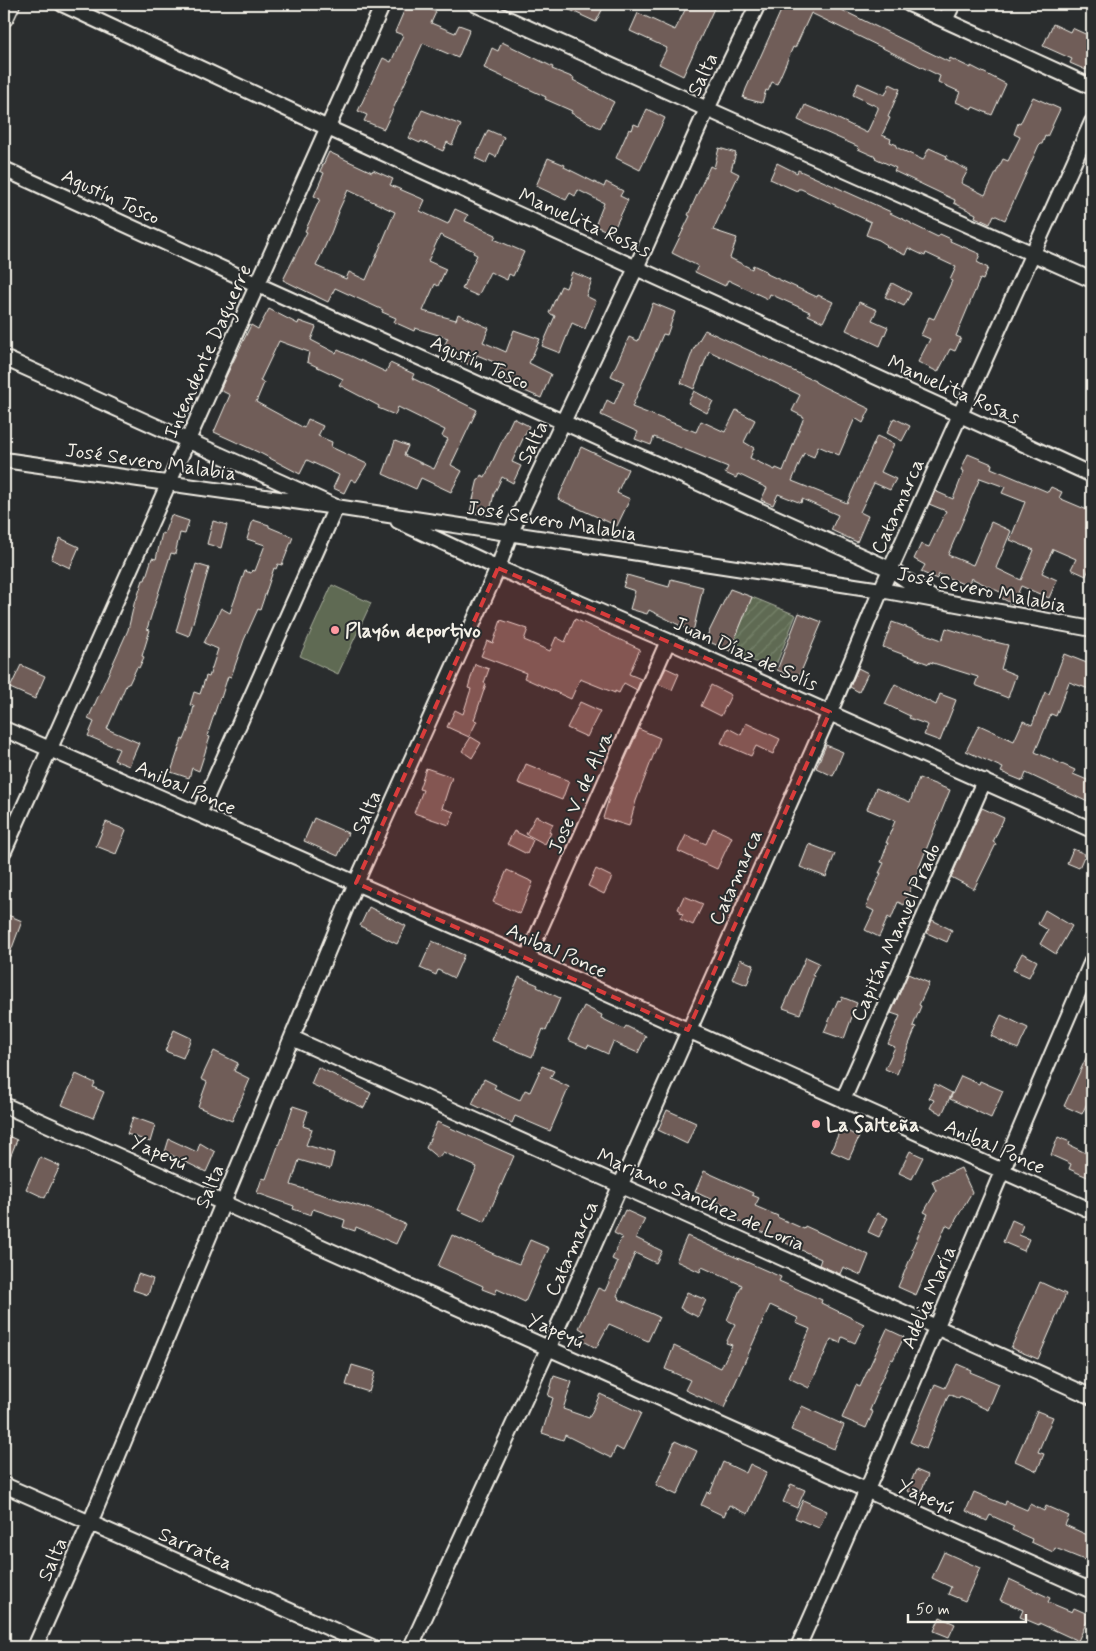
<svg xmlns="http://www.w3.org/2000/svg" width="1096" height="1651" font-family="Mynerve,sans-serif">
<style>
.garden{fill:url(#garden-furrows);stroke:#a9ae9d}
.pitch{fill:#5e6b52;stroke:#a9ae9d}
.building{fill:#6f5d59;stroke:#f4f1e8;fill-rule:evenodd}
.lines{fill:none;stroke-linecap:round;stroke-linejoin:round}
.street-casing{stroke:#f4f1e8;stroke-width:18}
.secondary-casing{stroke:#f4f1e8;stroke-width:22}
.street{stroke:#2a2d2e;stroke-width:14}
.secondary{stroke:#2a2d2e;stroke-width:19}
.marked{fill:#d93c3b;fill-opacity:0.2;stroke:#d93c3b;stroke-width:4;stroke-dasharray:10 6;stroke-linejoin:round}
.poi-dot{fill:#ff9aa2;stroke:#2a2d2e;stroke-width:2}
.labels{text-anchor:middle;stroke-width:4;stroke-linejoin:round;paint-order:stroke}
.street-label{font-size:20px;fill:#f4f1e8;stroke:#2a2d2e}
.poi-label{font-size:20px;font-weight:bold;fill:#f4f1e8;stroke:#2a2d2e;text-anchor:start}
</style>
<defs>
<pattern id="garden-furrows" width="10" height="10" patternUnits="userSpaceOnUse" patternTransform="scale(1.25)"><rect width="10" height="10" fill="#5e6b52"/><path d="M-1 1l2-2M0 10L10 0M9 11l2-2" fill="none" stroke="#76816b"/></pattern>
</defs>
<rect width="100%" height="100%" fill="#2a2d2e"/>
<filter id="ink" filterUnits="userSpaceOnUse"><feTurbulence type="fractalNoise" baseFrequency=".02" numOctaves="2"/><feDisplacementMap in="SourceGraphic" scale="10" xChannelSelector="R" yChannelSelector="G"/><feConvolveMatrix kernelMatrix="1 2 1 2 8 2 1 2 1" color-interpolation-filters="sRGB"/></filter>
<g filter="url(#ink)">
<!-- garden -->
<path class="garden" d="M752,597l44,18 -22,55 -44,-19z"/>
<!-- pitch -->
<path class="pitch" d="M332,585l39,18 -33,71 -38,-18z"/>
<!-- building -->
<path class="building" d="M407,4h10l19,8 -5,11 24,10 4,-8 11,4 -12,29 -35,-15 -39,86 -20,-8 3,-6 -9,-4 25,-53 8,4 12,-27 -8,-3z
M557,4h48l-9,18z
M688,4h28l-33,72 -24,-12 8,-16 -37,-17 8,-18 37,17z
M784,4h61l-3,6 107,52 1,-4 21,10v-2l35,18 -14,31 -19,-8 -1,2 -16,-7 4,-10 -22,-10 2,-6 -129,-63 -16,35 -2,-1 -16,37 -5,-2 -4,9 -2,-1 -4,13 -19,-5 3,-9z
M1053,24l17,8 2,-4 20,9v19l-6,14 -16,-7 2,-4 -29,-13z
M502,42l51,25 -1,2 22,9 -1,2 41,22 -14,26 -29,-15 1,-2 -27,-12 1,-2 -62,-29 8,-20 6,3z
M858,83l27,12 5,-11 10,5 -12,28 2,1 -8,17 9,4 -1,3 7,3 -1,2 27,13 6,-12 18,8 -1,3 22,11 -7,13 24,12 18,-36 5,2 12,-24 -6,-3 4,-11 2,1 13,-27 27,12 -13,28 -2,-1 -3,8h-2l-1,1 -34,75 -11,-5 -4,9 -15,-7 1,-3 -22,-11 1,-3 -61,-29 2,-3 -21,-10 1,-1 -18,-8 1,-2 -61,-27 7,-15 17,7v-1l45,22 11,-24v-2l-25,-12z
M647,109l18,9 -25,52 -24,-12 13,-29 3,1 2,-6 5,2z
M422,110l39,15 -9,20 -5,-3 -4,9 -22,-10 -1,2 -11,-5z
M488,130l16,7 -8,20 -6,-3 -4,9 -11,-5z
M719,148l17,5 -5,17 8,4 -26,56 24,8 -7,20 22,11 1,-4 13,6 -1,2 52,24 1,-2 15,7 -10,20 -15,-7 2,-3 -40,-18 -2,5 -40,-19 -3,6 -30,-14 3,-6 -26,-13 18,-37 -2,-1 22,-49 4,2z
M329,152l43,20 1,-2 20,9 -3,6 35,15 -5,11 28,13 7,-15 13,6 -3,6 31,14 -2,4 30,13 -11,24 -4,-2 -2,6 -17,-8 -12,24 -16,-7 15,-34 -4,-2 1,-2 -34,-16 -12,26 18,8 -8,17 -3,-2 -12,27 33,9 2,-6 31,14 -6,14 23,10 8,-22 26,9 -11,24 22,11 -10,24 -21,-9 1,-2 -25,-11 5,-11 -24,-10 -5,11 -31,-14 7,-14 -33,-10 -1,3 -20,-9 2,-4 -14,-6 1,-2 -48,-22 -7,14 -45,-22 24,-48 -2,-1 15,-32 -6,-3 10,-23 -4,-2zM348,190l47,22 -29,68 -17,-8 -3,7 -30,-13 15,-33 8,-21h-1z
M548,158l17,7 -1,2 40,20 2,-5 17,9 -3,5 8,4 -16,33 -17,-7 9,-23 -26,-13 -3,6 -5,-3 -4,7 -30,-14z
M777,163l20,10 1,-3 18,8 75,34 -1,1 21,10v1l27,13 2,-3 11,5 -1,2 30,13 -3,8 11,6 -5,12 -3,-1 -24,57 5,2 -6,13 -5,-2 -12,23 -20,-10 12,-23 -9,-4 8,-18 5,2 18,-38 -2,-1 6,-13 -30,-14 -1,3 -17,-8 -3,7 -19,-9 1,-1 -8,-5 -13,-5 5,-13 -70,-33h-3l-1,2 -27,-12z
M572,272l20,8 -6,16 10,5 -11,28 -13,-6 -12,30 -18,-7 13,-30 -6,-3 12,-27 5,2z
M892,283l19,10 -7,13 -19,-9z
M859,302l18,8 -5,10 16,7 -8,19 -34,-16z
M653,303l22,9 -8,23 -4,-1 -31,73 64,25 5,-11 24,11 11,-22 19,10 -11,22 10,6 -4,10 25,12 1,-2 7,3 21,-54 -12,-6 8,-16 -91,-44 -15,38 -13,-6 12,-33 12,-20 110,51v1l9,5 46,22 -7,14 -8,-5 -16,37 -21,-9 -4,11 -10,-4 -12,28 55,22 30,-67 17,8 -13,28 15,7 -6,11 -16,-7 -14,29 8,4 -11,26 -26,-12 7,-15 -36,-16 -1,4 -23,-9 -5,11 -12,-5 6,-12 -29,-14 -2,4 -11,-5 3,-6 -74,-30 -3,8 -16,-6 3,-7 -37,-17 6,-15 7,4 10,-22 -13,-6 18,-39 9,4z
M269,309l29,15 1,-3 17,6 -5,13 25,13 2,-3 48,22 4,-9 24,11 -2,4 65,32 -26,55 11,6 -11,21 -30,-14 -5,11 -33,-15 12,-33 13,5 -4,9 30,14 14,-30 -6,-3 3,-6 -47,-23 -3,8 -17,-7 1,-2 -40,-21 4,-6 -36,-17 2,-10 -30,-11 -19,40 4,2 -8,19 48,26 4,-9 15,7 -5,10 14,6 -1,5 36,17 -11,18 -5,-3 -7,14 -11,-5 6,-13 -32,-15 -7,14 -40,-21 -46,-21 16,-37 -10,-5 10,-22 21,-43 7,4z
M694,391l19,10 -6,12 -19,-10z
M513,418l16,8 -17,36 9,4 -8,17 -11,-6 -8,17 -5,22 -19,-4 8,-33h1l2,-4 4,2z
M894,418l16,8 -8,15 -15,-8z
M581,447l47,22 -11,24 13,6 -13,27 -59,-27z
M968,454l24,10 -1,4 57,24 3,-5 11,5 -3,6 33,14 -6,17 6,3v30l-6,14 -15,-7 5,-10 -23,-10 -11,24 15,7 -8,18 -28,-12 -8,18 -14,-7 3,-4 -31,-15 -3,8 -29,-12 -2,5 -16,-7 4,-7 -11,-6 7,-15 8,3 17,-36 -17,-7 6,-13 18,8 11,-28 -3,-1zM980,478l25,9 -3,6 23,9 -15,38 24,10 -13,30 -25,-12 15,-37 -20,-9 -18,43 -25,-10 21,-49h-1z
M171,515l18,6 -4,13 -5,-1 -5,21 -4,-1 -24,76 3,1 -8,26 2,1 -5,11 -2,-1 -8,17 -2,-1 -20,46 32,14 -10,23 -15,-6 5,-11 -31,-13 6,-14 -6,-3 40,-89 7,-30 1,1 7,-21h2l7,-22 4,1 6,-26 2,1z
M253,520l16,5v2l24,10 -11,28 -4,-1 -2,5 -2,-1 -14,42 -2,-1 -14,31 -13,37 -3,-1 -7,22 -1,-1 -13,39 3,1 -11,34 -7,-3 -3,10 -18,-6 11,-33 2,1 4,-10 6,-24 -4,-1 4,-13 6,2 6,-18 3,1 9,-28 -14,-6 17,-35 9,5 15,-42 6,2 1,-3 3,1 10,-26 -18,-6z
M213,521l14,4 -6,23 -14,-4z
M60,538l19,9 -9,21 -19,-9z
M196,564l13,4 -20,68 -13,-5z
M627,575l42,12 2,-8 32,8 -10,45 -44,-22 -2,4 -17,-5 5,-18 -12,-4z
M730,589l22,8 -22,54 -25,-11z
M799,613l23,9 -24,57 -21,-9z
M575,619l65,30 -11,25 12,5 -4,11 -13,-7 -5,10 -4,-2v2l-35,-14 -9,20 -47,-21 2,-5 -45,-17 6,-15 6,2 8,-23 27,9 -4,11 26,11 6,-14 9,5z
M892,622l50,18 4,-12 45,14v-1l17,4 -7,24 15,6 -8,23 -33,-13 3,-8 -48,-15 -1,2 -46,-17z
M1064,654l28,11v25l-23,-8 -13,34 -5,-2 -16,38 40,18 -2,4 19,8v22l-66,-31 -3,8 -22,-9 2,-4 -37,-17 13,-26 35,16 9,-20 9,4 13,-33 4,2z
M475,664l14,5 -5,14 2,1 -12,36 3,1 -8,16 -22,-10 8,-17 8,4 8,-25 -3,-1z
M21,665l24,11 -10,23 -25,-11z
M666,668l13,6 -7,16 -14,-6z
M858,668l10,5 -9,19 -9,-5z
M895,684l41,21 4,-11 16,6 -16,41 -16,-6 4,-10 -19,-7 1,-2 -25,-12z
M711,685l20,10 -10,21 -20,-10z
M580,702l20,9 -13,26 -20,-9z
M746,723l34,16 -7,15 -17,-8 -5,10 -30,-13 7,-15 13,7z
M639,729l21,9 -24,63 -7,25 -26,-8 9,-30z
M471,737l10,6 -9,15 -10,-7z
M826,745l17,7 -10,24 -17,-8z
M526,764l43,17 -7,19 -44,-17z
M426,768l26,9 -10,31 12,4 -5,13 -35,-12 9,-23 -4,-1z
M919,778l31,12 -46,115 -6,-3 -7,17 -3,-2 -9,20 -14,-7 9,-19 -8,-4 15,-34h-2l5,-10 -3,-1 7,-19h-2l9,-22 -28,-12 9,-21 34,14z
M982,808l22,10 -11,24 3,2 -22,45 -23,-12z
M536,816l17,8 -4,8 2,1 -6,11 -19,-10z
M314,818l34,15 -10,23 -34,-15z
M106,822l20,8 -10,24 -20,-8z
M713,828l19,9 -15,32 -39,-18 8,-16 20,9z
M514,831l19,9 -6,14 -20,-10z
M809,844l26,10 -9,23 -26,-10z
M1073,849l12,5 -6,14 -12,-5z
M596,869l16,8 -8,17 -16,-8z
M507,870l26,12 -13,32 -27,-12z
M684,896l19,8 -10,21 -13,-6 3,-5 -3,-1 1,-2 -3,-2z
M369,907l37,19 -9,18 -37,-18z
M1045,910l27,16 -16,28 -16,-10 8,-14 -10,-6z
M8,915l14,6 -17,46 -1,-42z
M932,920l20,10 -5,12 -20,-9z
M432,941l32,14 -10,23 -16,-8 -2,5 -16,-7z
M1022,953l15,8 -8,16 -16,-7z
M806,957l13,6 -7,12 2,1 -14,38 -17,-6z
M740,959l14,6 -7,20 -15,-6z
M908,974l21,9 -10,22 2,1 -8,20 3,1 -19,47 -12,-5 10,-22 -7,-3 12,-28 -9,-3z
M519,977l19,8 -1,2 23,11 -14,33 -3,-2 -11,28 -41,-17z
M842,997l15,6 -13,36 -20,-7 14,-32 3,1z
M584,1006l18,9 -1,3 23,11 2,-3 20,10 -8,17 -25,-11 -5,12 -20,-9 -1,3 -19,-8z
M1001,1015l27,13 -10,21 -27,-13z
M174,1030l17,8 -8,20 -18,-7z
M1092,1045v47l-10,22 -18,-8z
M214,1051l24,12 -4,8 16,8 -18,42 -34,-14 9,-25 -6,-3z
M542,1066l12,5 -4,7 19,9 -19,44 -35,-15 -3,7 -40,-19 12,-25 12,6 -2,3 26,12 5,-10 5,2z
M318,1067l53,26 -7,15 -53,-24z
M76,1074l19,9 -2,4 11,5 -11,26 -31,-13z
M961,1076l18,8 1,-3 23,10 -12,27 -41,-19z
M935,1084l17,9 -10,21 -12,-6 4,-8 -5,-2z
M293,1106l15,5 -5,15 9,3 -6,16 28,8 -4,16 -31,-9 -8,25 82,25 32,14 -9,20 -40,-17 -1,4 -12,-4 2,-7 -32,-11 -2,6 -18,-6 1,-3 -37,-13 5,-15 4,1 15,-41 1,1z
M667,1110l29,13 -9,21 -29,-14z
M133,1117l22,8 -5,17 -23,-8z
M437,1122l77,34 -29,66 -27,-12 19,-43 -34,-15 -5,6 -12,-10z
M841,1128l18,9 -10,22 -18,-8z
M4,1134l13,6 -13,32z
M1058,1137l12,5 -1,3 23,11v23l-23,-10 2,-5 -20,-9z
M169,1139l28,13 3,-9 15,9 -9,20 -41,-20z
M910,1151l13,6 -11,22 -13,-6z
M40,1157l20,9 -15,32 -19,-9z
M961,1168l11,24 -21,36 -5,-3 -30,70 -18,-8 16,-37 -2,-1 16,-35 -4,-2 12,-21 -4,-10z
M704,1171l49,22 -1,2 7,3 -4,8 23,10 -1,1 27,12 1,-3 64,29 -8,20 -18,-8 -3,7 -21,-9 2,-6 -90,-41 3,-8 -39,-18z
M625,1210l20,9 -9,19 26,13 -6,12 -21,-10 -18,43 3,2 -1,1 40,18 -11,24 -39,-17 -13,24 -16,-9 4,-8 -5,-3 19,-40 7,3 13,-29 -6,-3 10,-22 -8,-4z
M877,1213l11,5 -9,19 -11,-5z
M1012,1220l11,5 -4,10 10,4 -5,12 -21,-9z
M452,1235l44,20 23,9 11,-24 19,8 -24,54 -28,-13 -2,5 -13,-5 1,-3 -45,-20z
M687,1236l94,41 -2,4 43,19 -1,3 43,21 -9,19 -13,-6 -2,6 -9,-4 -22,49 -20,-10 21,-49 -14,-6 2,-5 -28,-13 -46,103 -39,-18 5,-10 -25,-11 9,-23 47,22 11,-23 -6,-2 9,-19 -8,-4 15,-35 -40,-18 -2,5 -24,-11z
M138,1274l15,5 -5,16 -15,-5z
M1040,1282l26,12 -28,65 -27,-11z
M687,1292l19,8 -8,17 -18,-9z
M887,1329l17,8 -11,23 -2,-1 -16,35h2l-7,16 3,2 -7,16 -24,-10 14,-33 4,2z
M957,1364l14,6 -1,2 29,12 -11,26 -28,-13 -1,2 -10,-5 -23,55 -16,-7 25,-58 10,4z
M352,1365l23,7 -6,20 -23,-7z
M554,1376l18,6 -9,27 26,9 11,-24 41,19 -18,38 -7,-4 -5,11 -46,-23 -2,5 -21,-7 11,-35 -5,-2z
M802,1406l42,19 -10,24 -43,-19z
M1037,1411l16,6 -15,35 6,2 -7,17 -22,-10z
M675,1441l22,10 -20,44 -21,-10z
M723,1462l23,11 4,-9 17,8 -19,42 -19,-9 -5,11 -23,-11 6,-13 3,1z
M916,1470l12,5 -9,21 -12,-5z
M791,1484l14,6 -8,18 -14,-6z
M974,1492l31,13 1,-4 21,9 3,-6 14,7 2,-5 23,10 -4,9 27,12v26l-37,-15 -2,4 -22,-10 1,-3 -20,-9 2,-4 -24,-11 -3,6 -21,-10z
M803,1500l24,11 -8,17 -24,-10z
M944,1552l36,16 -15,33 -17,-7 3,-7 -19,-9z
M1009,1579l41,19 -2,4 24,10 2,-4 16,7 -12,26 -39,-18v2l-19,-8 3,-7 -23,-10z
M940,1617l15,7 -6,13 -15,-6z"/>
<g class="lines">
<defs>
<path id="street" d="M62,4l266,124 764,347
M475,4l232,105 385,171
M909,4l183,83
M945,20l8,-16
M4,169l254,116 632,284 41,28
M4,358l332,149 -137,307
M4,460l332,47 545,83 211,39
M398,521l100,47 170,73 424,189
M4,729l523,229 565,253
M4,851l379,-847
M527,958l141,-317
M292,1038l800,359
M843,1100l141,-319
M4,1105l1088,486
M4,1485l368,162
M35,1647l55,-124 266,-640 142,-315 12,-34 126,-266 71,-159 51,-105
M411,1647l137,-298 282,-637 51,-122 211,-468
M798,1647c102,-227 195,-458 294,-686"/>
<path id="secondary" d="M4,17l6,-13"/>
</defs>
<!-- street casing -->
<use href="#street" class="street-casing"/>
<!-- secondary casing -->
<use href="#secondary" class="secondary-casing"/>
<!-- street -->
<use href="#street" class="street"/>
<!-- secondary -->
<use href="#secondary" class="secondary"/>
</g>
</g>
<!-- marked area -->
<path class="marked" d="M498,568l332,144 -142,318 -332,-147z"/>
<!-- markers -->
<g class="poi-dot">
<circle cx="335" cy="630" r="5"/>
<circle cx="816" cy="1124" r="5"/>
</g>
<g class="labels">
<!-- street labels -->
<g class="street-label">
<text transform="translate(702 74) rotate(-64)" y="7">Salta</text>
<text transform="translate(111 196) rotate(25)" y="7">Agustín Tosco</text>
<text transform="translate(585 222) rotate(24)" y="7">Manuelita Rosas</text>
<text transform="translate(207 351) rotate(-66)" y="7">Intendente Daguerre</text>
<text transform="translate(480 362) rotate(24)" y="7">Agustín Tosco</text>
<text transform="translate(954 389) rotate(24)" y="7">Manuelita Rosas</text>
<text transform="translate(532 442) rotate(-64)" y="7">Salta</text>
<text transform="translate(151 461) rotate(8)" y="7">José Severo Malabia</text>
<text transform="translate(897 506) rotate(-66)" y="7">Catamarca</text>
<text transform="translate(552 520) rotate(9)" y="7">José Severo Malabia</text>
<text transform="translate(982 589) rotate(11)" y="7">José Severo Malabia</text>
<text transform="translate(746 653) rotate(24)" y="7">Juan Díaz de Solís</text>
<text transform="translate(186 787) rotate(24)" y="7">Anibal Ponce</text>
<text transform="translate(580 792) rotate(-66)" y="7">Jose V. de Alva</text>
<text transform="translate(366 812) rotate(-66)" y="7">Salta</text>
<text transform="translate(735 877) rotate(-66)" y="7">Catamarca</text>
<text transform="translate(895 932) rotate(-66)" y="7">Capitán Manuel Prado</text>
<text transform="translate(557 950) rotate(24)" y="7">Anibal Ponce</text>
<text transform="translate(995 1146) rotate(24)" y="7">Anibal Ponce</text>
<text transform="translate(159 1152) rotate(24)" y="7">Yapeyú</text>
<text transform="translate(209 1186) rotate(-67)" y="7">Salta</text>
<text transform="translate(701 1199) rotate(24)" y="7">Mariano Sanchez de Loria</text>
<text transform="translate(571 1248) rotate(-66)" y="7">Catamarca</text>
<text transform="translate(928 1297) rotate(-67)" y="7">Adelia María</text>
<text transform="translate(556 1330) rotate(24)" y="7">Yapeyú</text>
<text transform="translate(926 1496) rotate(24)" y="7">Yapeyú</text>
<text transform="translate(196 1548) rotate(24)" y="7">Sarratea</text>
<text transform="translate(52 1559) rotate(-66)" y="7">Salta</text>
</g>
<!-- poi labels -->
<g class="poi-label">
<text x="345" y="637">Playón deportivo</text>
<text x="826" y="1131">La Salteña</text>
</g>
</g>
<!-- margin -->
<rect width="1096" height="1651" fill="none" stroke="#2a2d2e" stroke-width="20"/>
<rect x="10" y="10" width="1076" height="1631" fill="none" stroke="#f4f1e8" stroke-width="2" filter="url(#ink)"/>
<!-- scale -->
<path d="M908 1614v8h118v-8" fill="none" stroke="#f4f1e8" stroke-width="2.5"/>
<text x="916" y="1614" font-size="15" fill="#f4f1e8" stroke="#2a2d2e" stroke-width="4" paint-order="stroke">50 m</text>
</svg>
